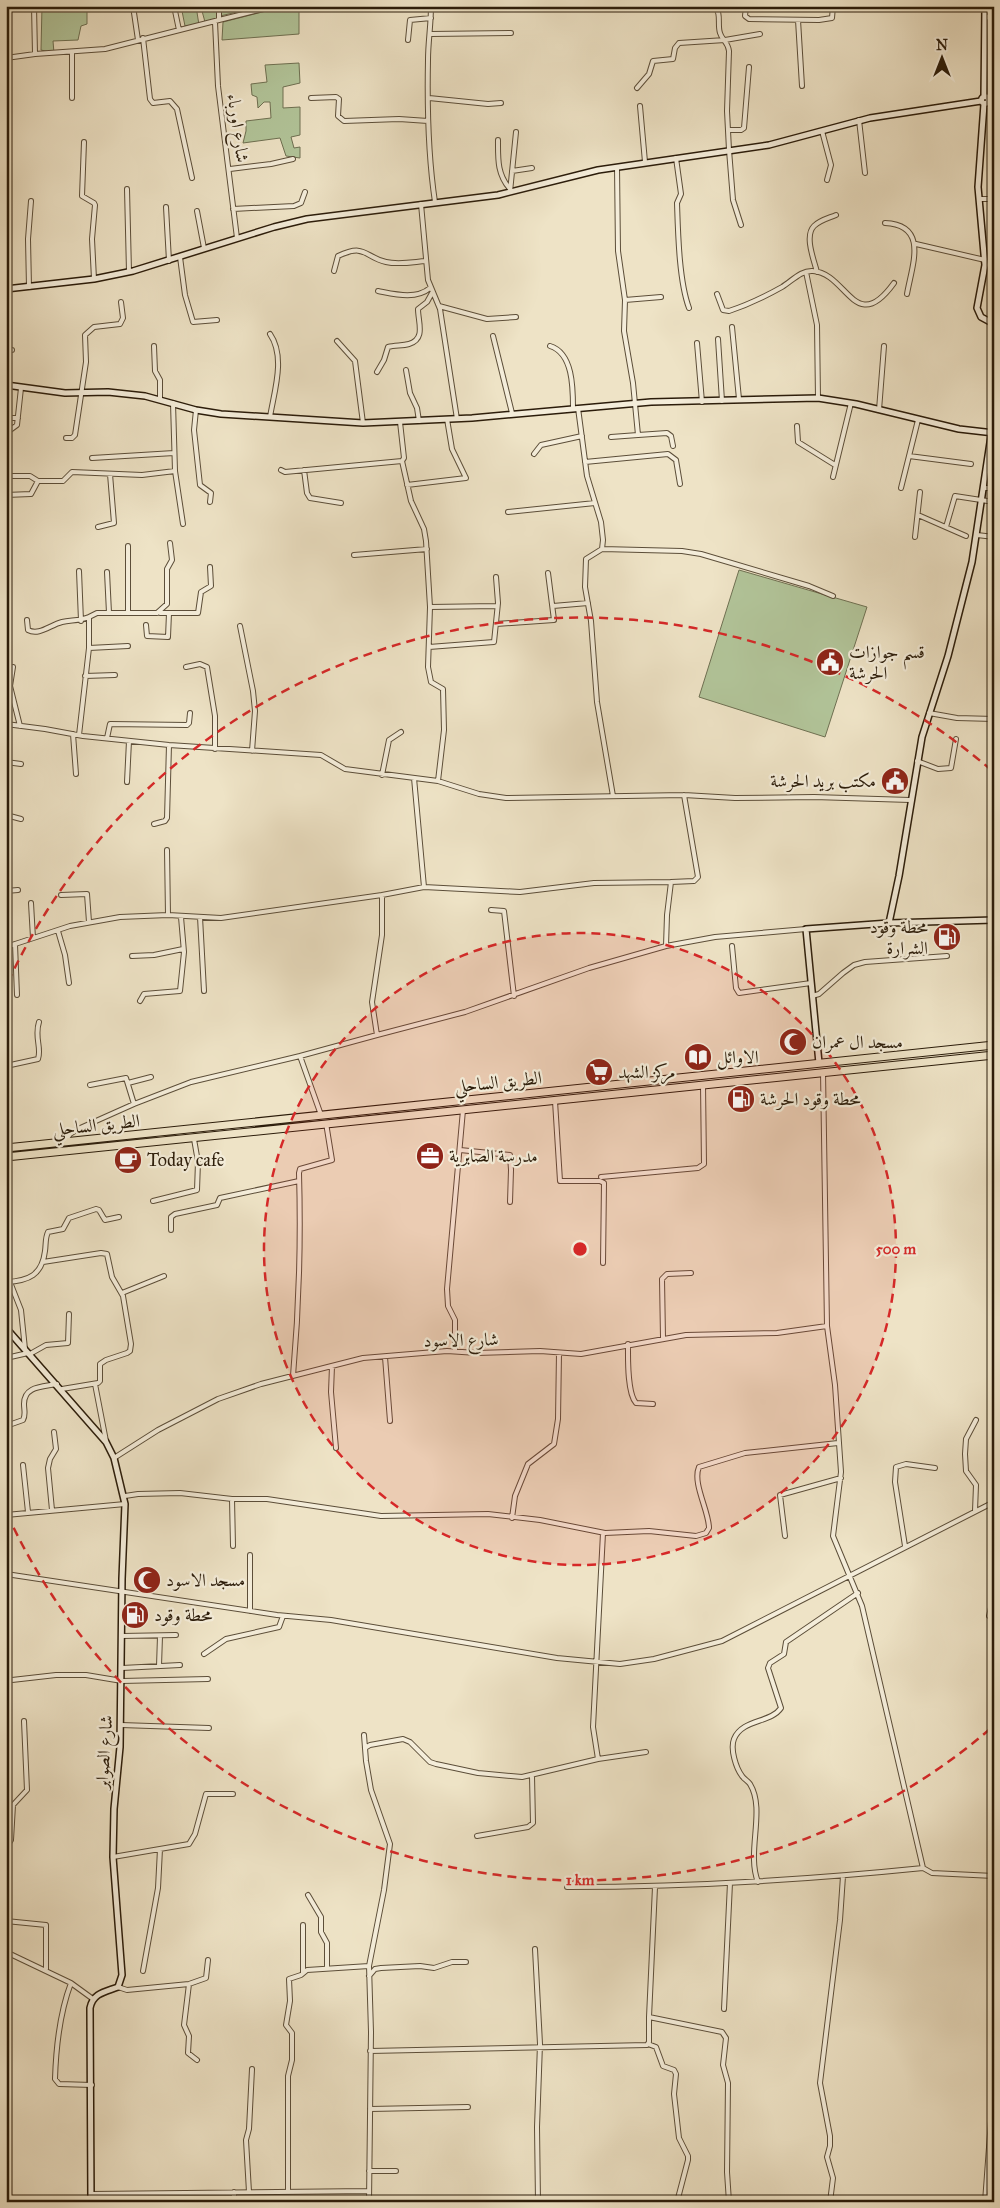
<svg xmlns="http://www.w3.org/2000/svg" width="1000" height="2208" font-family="'IM FELL Great Primer',Amiri,serif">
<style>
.green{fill:#b2c59a;stroke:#6e7052}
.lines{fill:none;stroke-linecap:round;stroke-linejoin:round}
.street-casing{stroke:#5c4e39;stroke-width:6}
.secondary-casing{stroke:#2b1c0a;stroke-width:8}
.highway-casing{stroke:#2b1c0a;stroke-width:9}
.street{stroke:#f4edda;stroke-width:4}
.secondary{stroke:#f4edda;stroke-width:5}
.highway{stroke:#eee3c6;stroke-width:7}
.ring{fill:none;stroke:#d62828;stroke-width:2.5;stroke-dasharray:9 6}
.labels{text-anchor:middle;stroke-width:4.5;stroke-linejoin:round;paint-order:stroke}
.street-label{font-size:18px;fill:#2b1c0a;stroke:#f4edda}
.poi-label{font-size:18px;fill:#2b1c0a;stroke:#f4edda;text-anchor:start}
.centre{fill:#d62828;stroke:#f4edda;stroke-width:2.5}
.ring-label{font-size:15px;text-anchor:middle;font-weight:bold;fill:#d62828;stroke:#f4edda;stroke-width:4.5;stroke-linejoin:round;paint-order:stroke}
</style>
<rect width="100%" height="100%" fill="#eee3c6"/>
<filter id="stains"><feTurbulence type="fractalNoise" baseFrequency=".004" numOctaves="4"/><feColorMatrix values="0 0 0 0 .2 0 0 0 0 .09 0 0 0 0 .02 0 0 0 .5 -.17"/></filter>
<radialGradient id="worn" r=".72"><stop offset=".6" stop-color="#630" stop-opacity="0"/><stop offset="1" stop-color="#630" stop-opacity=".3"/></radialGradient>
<!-- green -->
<path class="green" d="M42,6h45v18l-6,2 -3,14 -25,1 1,12 -13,-3z
M181,6h15l3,19 -14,1z
M207,6h11v13l-13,3 -3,-11z
M220,6h43l-43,10z
M286,6h13v28l-77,6 1,-18z
M299,63l1,20 -17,4v21l17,-1v28l-9,2 3,11 6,-1v11l-14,-2 -6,-18 -37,5 3,-12v-10l25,-3 -1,-16h-6l-6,6 -1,-11 -5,-2 -1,-11 16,-2 -2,-17z
M739,570l128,37 -42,130 -126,-40z"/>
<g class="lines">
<defs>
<path id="street" d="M34,6l1,48 70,-5 114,-29
M133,6l5,34
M174,6l5,24
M219,6v14l56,-14
M431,6c0,19 -3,36 -3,54 -1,48 0,95 7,142
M714,6c8,7 3,18 6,27 2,7 8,9 9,18l-2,60 2,39 4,50 8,25
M746,6l-1,10 4,3 70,1 13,-2 1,-12
M985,18l9,-3
M798,20l4,66
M215,22l3,64 19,152
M431,34l80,-1
M143,38l7,61 3,4 17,-2 7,8 15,69
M408,40l2,-20 21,-2
M6,58l29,-4
M637,88l12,-14 4,-13 20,-2 2,-11 4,-5 46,-3 35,-6
M72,98v-46
M311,98l25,-1 3,2 -1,17 6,5 55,-2 29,2
M429,98l59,6 13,-1
M640,106l5,56
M859,120l6,53
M728,130h13l3,-2 5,-61
M822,131l9,34 -4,15
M498,140c0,19 -1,34 12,49
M84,142l-2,54 12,7 1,2 -3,34 2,40
M676,158l5,36 -4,9c1,30 2,78 12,105
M230,169l41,-5 22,-5
M512,171l20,-3
M127,189l2,83
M510,192l6,-60
M979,199h15
M421,204l7,76 12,29 17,110
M166,207l3,54
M233,209l61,-3 7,-3 4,-11
M197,211l7,37
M885,223c44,2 27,42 22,71
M916,244l69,16
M180,257l5,38 8,27 24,-2
M334,271l4,-15c28,-13 26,1 48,6 13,3 27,0 40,-1
M806,272l11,53 1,73
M817,272c-3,-12 -13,-36 -3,-46 6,-6 15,-8 22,-11
M29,287l-1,-48 3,-38
M378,291c16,3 38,9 52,-3
M717,294l6,16 6,1c18,-6 37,-15 53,-24 10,-6 19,-17 31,-16 34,2 42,66 81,12
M625,300l36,-3
M439,306l48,13 29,-2
M732,327l7,72
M493,336l19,77
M718,339l4,62
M337,341l18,20 8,62
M697,343l5,59
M154,346l1,25 5,9v19
M550,346c23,7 23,42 23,62
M6,350h6
M406,370l4,23 7,15 2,13
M377,372l7,-12 4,-13c7,-2 14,-1 21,-3 17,-5 9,-22 9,-35l9,-7 5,-9
M578,408l9,68 14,46 2,18 -1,9 -16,10 -1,28 6,34 6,81 16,94
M196,410l-2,20 6,55 11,8 -1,9
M879,410l5,-64
M270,417c4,-25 16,-60 0,-83
M6,418h12
M797,426l1,16 37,23
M6,433l11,-8 4,-37
M638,435l29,-2 4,3 2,10
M611,437l27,-2 -5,-52 -9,-52 1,-31 -7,-49 -1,-84
M66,438h6l3,-3 11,-73 -1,-27 9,-8 26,-3 3,-6 -2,-16
M534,454l7,-9 41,-9
M909,456l62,8
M92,458l82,-5
M402,461l9,40 13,28 2,12 4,66 -2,60 3,15 12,7 1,41 -6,51
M585,462l83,-8 8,6 4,24
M281,470l4,2 117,-11 2,-3 -4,-36
M304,470l3,23 3,5 31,5
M175,471l8,53
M6,476h24l8,5
M833,477l18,-74
M407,485l59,-7 -14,-29 -5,-30
M901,488l17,-68
M984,488h10
M6,495l25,-1 7,-13h25l9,-9 70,3 33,-4 -2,-68
M508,512l87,-9
M918,515l48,21
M98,527l16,-4 -4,-49
M946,527l9,-31 39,6
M977,535l17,2
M915,537l5,-45
M128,546v66
M602,549l80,2 19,3 108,32 24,10
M354,555l73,-6
M79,571l2,50
M107,572l2,41
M553,606l35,-3
M430,607l67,-1
M160,613h38l3,-21 10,-6 -1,-19
M27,620l1,10c11,6 22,-5 34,-8 9,-2 18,-1 27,-5
M496,624l58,-4 -6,-47
M146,625l1,11 21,1 1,-24
M240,626l13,65 2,20 -3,40
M429,647l65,-5 4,-39 -2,-26
M89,648l39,-2
M13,667l-3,19 10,40
M186,667l14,-3 7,3 8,49v33
M85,676l30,-1
M929,713l28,5 37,1
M6,724l39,5 38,7 86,9 152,10 24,14 93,12 41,13 27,4 178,-3 51,3 79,-1 96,3
M73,734l3,40
M79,735l10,-87v-31l8,-4h60l10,-9v-35l5,-9 -2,-17
M107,738l3,-14 77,1 2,-2 1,-10
M917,761l21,8 13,-1 5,-29
M6,762l15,2
M382,775l7,-35 12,-8
M414,778l10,109
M127,782l2,-41
M6,815l15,4
M154,824l11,-3 2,-3 2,-73
M167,850l1,65
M671,882l23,-1 4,-4 -14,-82
M6,891l12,-1
M61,895l26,-1 2,28
M382,895l42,-8 96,5 74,-9 77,-1 -4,33 -1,31
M31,903l2,35
M491,910l13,1 10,85
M200,917l4,74
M58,931l7,24 4,28
M15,944l2,51
M732,946l4,42 3,5 72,-10
M6,947l64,-21 50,-9 48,-2 53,3 161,-23v40l-10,67 5,33 -77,21 21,59
M132,956l22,-1 29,-6
M812,996l7,-2 24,-21 11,-8 11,-3 82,-6
M140,1001l4,-7 36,-3 4,-39 -3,-35
M377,1035l88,-23 124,-44 77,-22 49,-9 91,-8
M6,1066l32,-7c4,-11 -4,-22 1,-37
M823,1072l4,254 8,59 6,87 -8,64 29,70 61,262 9,5 62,3
M128,1083l23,-6
M90,1085l36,-7 8,26
M555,1101l5,80h40l4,2 -1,80
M65,1141l5,-7 8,-5 56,-25 57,-22 109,-26
M460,1150l50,5 1,15 -1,32
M601,1177l97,-9 6,-4 -1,-79
M153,1201l44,-11 1,-28 -4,-23
M171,1230v-13l4,-3 42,-9 3,-7 79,-17
M43,1262l58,-9 6,1 5,23 11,19 8,48 -1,7 -3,2 -21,7 -6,4v17l-2,2 -36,6
M6,1282c23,-1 36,-7 39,-31 1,-6 0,-13 3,-19l15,-3 6,-11 27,-9 3,1 6,10 14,-3
M10,1282l11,28 4,39
M122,1293l42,-17
M663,1338l-1,-59 5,-5 24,-1
M628,1344c0,14 -1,49 8,59l17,1
M455,1351v-31l-7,-14 -1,-17 16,-179
M30,1354l16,-9 22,-2 1,-29
M385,1357l5,64
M6,1358l22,-5
M332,1366l-1,26 5,56
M293,1376c6,-68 8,-135 6,-203l1,-4 32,-9 -6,-37
M95,1384l11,57
M6,1426l17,-6c3,-5 1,-10 1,-16 0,-18 18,-17 33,-20
M114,1458l44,-28 60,-31 43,-15 102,-26 84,-7 30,2 63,-2 41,3 105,-19 91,-2 50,-7
M23,1465l5,47
M125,1496l13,-2 42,-1 52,6h35l114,17 107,-2 52,6 65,13 44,-2 47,5 10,-3 3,-5c0,-17 -17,-45 -10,-61l46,-14 93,-10
M232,1499l1,47
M52,1510l-4,-42 2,-9 6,-10 -2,-17
M975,1511l1,-26 -10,-14 -1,-17 1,-15 10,-19
M6,1515l119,-11
M512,1518l3,-22 13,-32 26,-20 4,-25 1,-66
M785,1536l-5,-41 61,-17
M905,1546l-10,-64 1,-15 10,-3 29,4
M6,1574l271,41 54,5 226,38 63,6 34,-5 68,-18 272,-139
M250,1611v-56
M989,1616l5,-21
M122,1636l54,-1
M204,1654l22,-15 53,-12 4,-11
M159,1666l1,-30
M122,1668l58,-3
M12,1680l44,-5h30l36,6 86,-2
M121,1725l88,3
M364,1735l2,26 5,29 19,54 -6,46 -15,76 2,66 -2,170
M365,1748l5,-3 33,-6 7,3 20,20 6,2 42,9 44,4 76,-18 -5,-32 10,-194
M598,1759l48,-7
M477,1836l51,-9 5,-4 -1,-47
M6,1848l5,-8 2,-35 14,-15 -3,-69
M113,1857l76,-13 6,-10 11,-40h27
M758,1882c-12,-30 8,-72 -8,-98 -2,-3 -6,-5 -8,-8 -6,-8 -12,-27 -8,-37 8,-20 37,-16 47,-31l-13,-40 2,-5 14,-9 2,-12 72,-49
M567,1887c119,0 238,-7 356,-19
M308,1895l13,22v15l6,11v25
M6,1921l40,4v44
M535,1949l5,95 -3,83 1,75
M6,1952l65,31 22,16
M143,1971l15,-83 2,-39
M303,1973v-48
M369,1976l6,-7 6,-1 39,-2 14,2 18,-6h14
M71,1983c-11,29 -15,64 -16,96l4,5 33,1
M189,1984l-5,41 5,11 -1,17 9,7
M118,1987l9,3 62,-6 17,-6 2,-18
M724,2009l6,-126
M649,2017l6,-130
M648,2044l8,3 7,19 11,4 2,4 -2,20 5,44 9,18v4l-11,42
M370,2051l277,-6 2,-3v-25l73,15 4,6 -3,27 5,18 -1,89 2,30
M370,2109l98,-2
M369,2171h27
M288,2191v-115l4,-16v-27l-6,-8 4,-24 -1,-22 12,-4 6,-5 62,-4
M234,2192v10
M249,2192l-3,-52 3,-11 3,-60
M91,2194l278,-3
M830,2202l3,-24 -6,-21 3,-11v-10l-10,-53 20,-163 3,-44
M985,2202l9,-123"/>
<path id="secondary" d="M981.5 100a3.5 3.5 0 1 1 7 0a3.5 3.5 0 1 1-7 0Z
M984,97l1,-91
M984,104l-6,83 7,78 -8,43 4,9 13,7
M6,289l88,-10 39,-8 141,-44 33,-8 191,-24 100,-25 171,-25 101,-27 111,-17
M6,385l59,8 43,-1 37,4 51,14 25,4 142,9 109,-5 179,-16 167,-4 38,6 103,25 35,4
M889,923l10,-47 23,-139 26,-81 24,-94 22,-146
M819,1063l-13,-134 83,-6 105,-3
M6,1328l100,114 8,16 11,46 -3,75 -2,168 -6,62 -1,48 9,118 -4,12c-13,5 -25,6 -28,21l1,194"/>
<path id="highway" d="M6,1148l988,-103
M6,1157c330,-33 659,-68 988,-102"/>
</defs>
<!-- street casing -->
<use href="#street" class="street-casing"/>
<!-- secondary casing -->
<use href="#secondary" class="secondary-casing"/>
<!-- highway casing -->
<use href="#highway" class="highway-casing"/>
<!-- street -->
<use href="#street" class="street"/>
<!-- secondary -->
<use href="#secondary" class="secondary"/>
<!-- highway -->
<use href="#highway" class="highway"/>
</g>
<!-- distance rings -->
<circle cx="580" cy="1249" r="316" fill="#d62828" fill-opacity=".12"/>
<g class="ring">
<circle cx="580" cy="1249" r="316"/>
<path d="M990 1729A631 631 0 0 1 8 1516M8 982A631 631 0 0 1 990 769"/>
</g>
<!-- icons -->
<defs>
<symbol id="civic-disc" viewBox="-11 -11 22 22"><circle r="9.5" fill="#8f2418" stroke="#f4edda"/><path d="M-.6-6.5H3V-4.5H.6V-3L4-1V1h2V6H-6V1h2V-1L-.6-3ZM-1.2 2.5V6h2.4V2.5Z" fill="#fff"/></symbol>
<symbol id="fuel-disc" viewBox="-11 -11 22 22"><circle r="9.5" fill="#8f2418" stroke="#f4edda"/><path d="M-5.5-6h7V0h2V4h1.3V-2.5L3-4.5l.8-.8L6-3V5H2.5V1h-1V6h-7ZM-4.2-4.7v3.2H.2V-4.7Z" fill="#fff"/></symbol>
<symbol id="mosque-disc" viewBox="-11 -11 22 22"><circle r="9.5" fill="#8f2418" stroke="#f4edda"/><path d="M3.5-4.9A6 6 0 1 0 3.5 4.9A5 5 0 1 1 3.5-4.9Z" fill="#fff"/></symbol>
<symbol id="library-disc" viewBox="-11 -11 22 22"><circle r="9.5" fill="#8f2418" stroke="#f4edda"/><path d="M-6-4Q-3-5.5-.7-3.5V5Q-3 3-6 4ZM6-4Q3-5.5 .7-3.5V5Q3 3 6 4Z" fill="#fff"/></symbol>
<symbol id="supermarket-disc" viewBox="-11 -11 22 22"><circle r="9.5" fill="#8f2418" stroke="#f4edda"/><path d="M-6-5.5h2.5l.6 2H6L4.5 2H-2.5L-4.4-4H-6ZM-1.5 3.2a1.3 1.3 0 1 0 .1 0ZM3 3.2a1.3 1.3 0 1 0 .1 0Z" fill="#fff"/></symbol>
<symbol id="office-disc" viewBox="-11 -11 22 22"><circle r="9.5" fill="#8f2418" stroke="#f4edda"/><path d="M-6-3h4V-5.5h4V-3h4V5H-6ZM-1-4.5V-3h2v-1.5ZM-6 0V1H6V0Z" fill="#fff"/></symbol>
<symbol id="cafe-disc" viewBox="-11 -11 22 22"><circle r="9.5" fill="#8f2418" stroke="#f4edda"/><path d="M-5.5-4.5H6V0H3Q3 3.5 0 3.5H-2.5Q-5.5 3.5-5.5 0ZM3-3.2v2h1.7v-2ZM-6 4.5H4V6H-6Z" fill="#fff"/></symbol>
</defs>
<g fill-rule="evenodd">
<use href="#civic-disc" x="814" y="646" width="32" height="32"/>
<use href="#civic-disc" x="879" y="765" width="32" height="32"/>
<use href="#fuel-disc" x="931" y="921" width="32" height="32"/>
<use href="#mosque-disc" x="777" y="1026" width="32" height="32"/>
<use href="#library-disc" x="682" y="1041" width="32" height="32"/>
<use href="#supermarket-disc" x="583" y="1056" width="32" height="32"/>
<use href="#fuel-disc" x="725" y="1083" width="32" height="32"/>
<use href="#office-disc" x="414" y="1140" width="32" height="32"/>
<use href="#cafe-disc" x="112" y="1144" width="32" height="32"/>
<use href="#mosque-disc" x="131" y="1564" width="32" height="32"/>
<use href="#fuel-disc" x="119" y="1599" width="32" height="32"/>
</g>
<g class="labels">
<!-- street labels -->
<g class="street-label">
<text transform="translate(238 128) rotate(82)" y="6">شارع اورباء</text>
<text transform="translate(498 1082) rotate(-6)" y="6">الطريق الساحلي</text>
<text transform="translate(96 1125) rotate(-6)" y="6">الطريق الساحلي</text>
<text transform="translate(461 1340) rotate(-1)" y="6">شارع الاسود</text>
<text transform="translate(104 1752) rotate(-86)" y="6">شارع الصوابر</text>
</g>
<!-- poi labels -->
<g class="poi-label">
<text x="849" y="658">قسم جوازات<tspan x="849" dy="21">الحرشة</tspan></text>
<text x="876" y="787" text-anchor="end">مكتب بريد الحرشة</text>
<text x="928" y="933" text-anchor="end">محطة وقود<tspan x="928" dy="21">الشرارة</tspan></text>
<text x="812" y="1048">مسجد ال عمران</text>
<text x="717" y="1063">الاوائل</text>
<text x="618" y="1078">مركز الشهد</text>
<text x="760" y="1105">محطة وقود الحرشة</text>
<text x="449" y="1162">مدرسة الصابرية</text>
<text x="147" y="1166">Today cafe</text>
<text x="166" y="1586">مسجد الاسود</text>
<text x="154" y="1621">محطة وقود</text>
</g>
</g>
<circle cx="580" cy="1249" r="8" class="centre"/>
<g class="ring-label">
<text x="896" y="1254">500 m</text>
<text x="580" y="1885">1 km</text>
</g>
<!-- margin -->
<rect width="1000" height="2208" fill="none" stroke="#eee3c6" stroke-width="25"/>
<rect x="8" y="8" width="985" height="2193" fill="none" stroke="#2b1c0a" stroke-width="2.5"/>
<rect x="12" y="12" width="975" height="2183" fill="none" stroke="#2b1c0a"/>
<!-- north arrow -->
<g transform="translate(942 58)" stroke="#f4edda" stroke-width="4" paint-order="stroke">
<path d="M0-4L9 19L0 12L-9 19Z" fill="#2b1c0a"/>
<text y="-8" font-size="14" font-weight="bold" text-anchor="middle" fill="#2b1c0a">N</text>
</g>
<rect width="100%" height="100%" filter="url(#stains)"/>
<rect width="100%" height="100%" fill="url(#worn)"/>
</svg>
